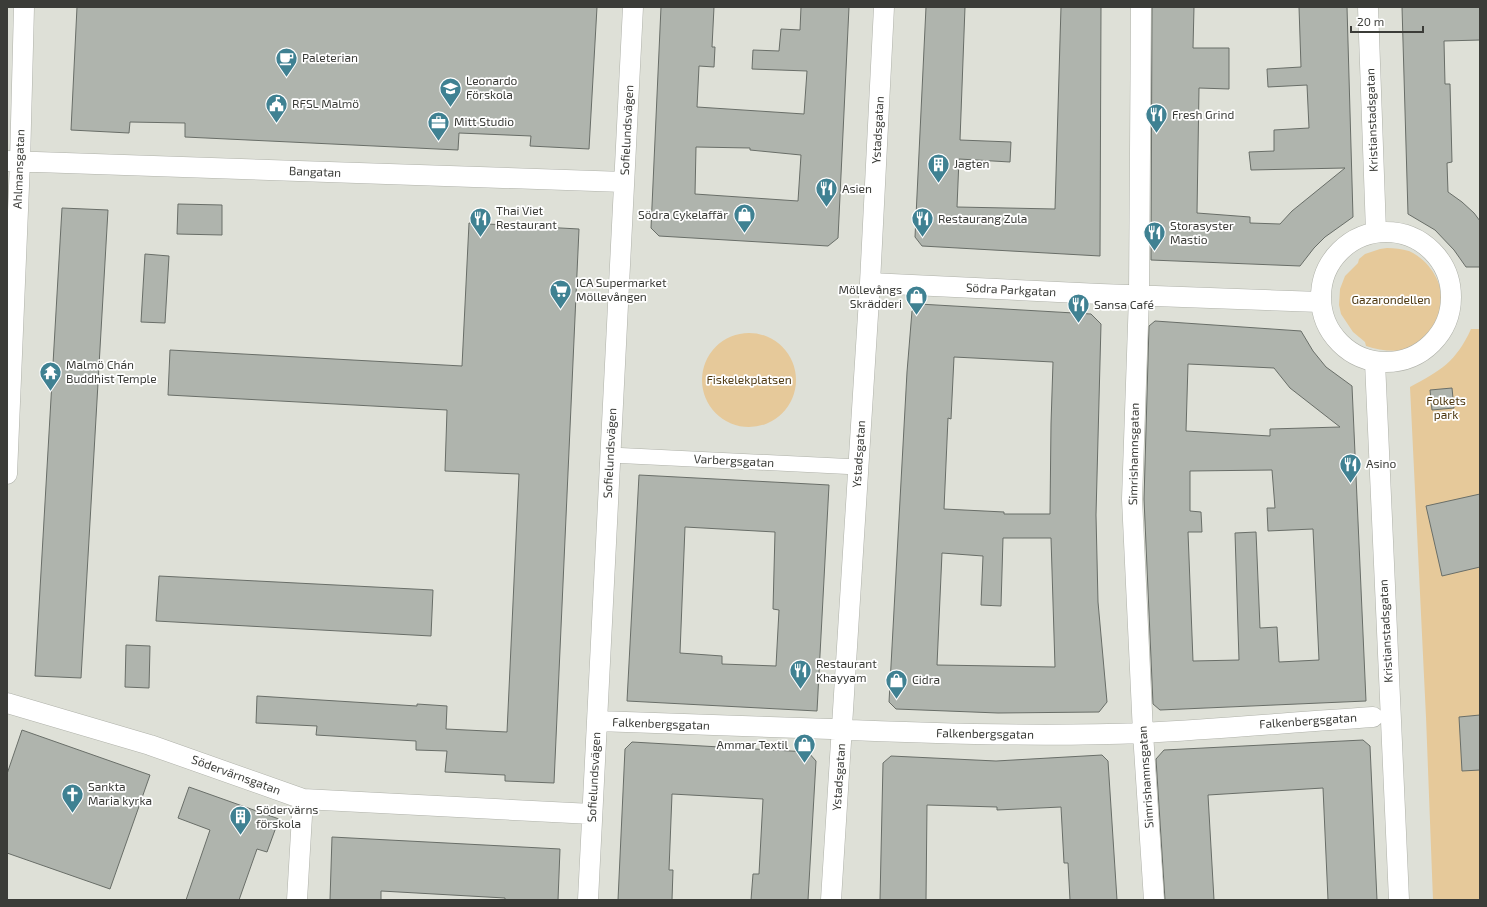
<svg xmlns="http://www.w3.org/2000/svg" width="1487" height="907" font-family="'Exo 2',sans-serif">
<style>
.green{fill:#e6c99a}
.building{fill:#afb4ad;stroke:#696e68;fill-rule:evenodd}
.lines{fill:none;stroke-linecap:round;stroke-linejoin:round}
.pedestrian-casing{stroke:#afb1a9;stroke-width:16}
.minor-casing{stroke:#afb1a9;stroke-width:21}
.pedestrian{stroke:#fff;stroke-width:15}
.minor{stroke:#fff;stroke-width:20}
.labels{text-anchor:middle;stroke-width:3.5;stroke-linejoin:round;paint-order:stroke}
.poi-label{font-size:12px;fill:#3b3c38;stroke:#fff;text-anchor:start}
.street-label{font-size:12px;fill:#3b3c38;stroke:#fff}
.park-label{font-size:12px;fill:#4e3810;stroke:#fff}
</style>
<rect width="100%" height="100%" fill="#dee0d7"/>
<!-- green -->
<path class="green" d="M1387,248c7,0 15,1 22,3 26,12 41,44 29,71l-3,1 -5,8 -7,6 2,2c-15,16 -40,13 -59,7l-1,-4 -12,-10 -12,-18 -2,-9 1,-16 5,-13 13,-13 1,-4 6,-5 15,-5z
M1471,329h9v571h-47l-7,-183 -16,-330c30,-16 46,-25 61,-58z
M702 380a47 47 0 1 1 94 0a47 47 0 1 1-94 0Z"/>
<!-- building -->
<path class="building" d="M77,7h520l-8,142 -59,-3 1,-10 -72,-3 -1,17 -273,-13v-14l-55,-1 -1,11 -58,-3z
M661,7h53l-2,40h3l-1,20 -15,-1 -2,41 107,7 3,-43 -55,-2 1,-19 26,1 2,-22 19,1 1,-23h48l-11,231 -10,8 -169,-10 -8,-8zM696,147l54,1v2l51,5 -3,46 -103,-7z
M926,7h39l-5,133 51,2 -1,20 -51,-3 -2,48 98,2 6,-202h40l-1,249 -178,-10 -7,-9z
M1152,7h42l-1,41h36v41l-30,-1 -2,125 53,4v6l30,1 12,-13 53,-43 -94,2 -2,-18 25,-1v-21l35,-2 -2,-43 -39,2 -1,-18 34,-2 -2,-60h48l6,210 -28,20 -11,11 -14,18 -149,-6z
M1402,7h78v33l-36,1 1,43h5l2,78 -5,1 1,29 14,10 12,11 6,8v46h-14l-12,-17 -19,-20 -27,-16z
M178,204l44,1v30l-45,-1z
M62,208l46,2 -27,468 -46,-2z
M469,223l110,6 -25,554 -49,-2v-6l-60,-3 2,-21 -31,-1v-9l-100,-6 1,-9 -61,-3 1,-27 160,10v-2l30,2 -1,23 61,3 12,-258 -74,-3 2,-61 -279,-15 2,-45 292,16z
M145,254l24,2 -4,67 -24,-1z
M919,304l172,10 10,10 -5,191 2,87 9,100 -8,10 -101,1 -102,-4 -7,-7 18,-330 5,-61zM954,357l99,5 -2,62 -1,90h-46v-2l-60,-3 4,-91 3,1zM1003,538h48l4,129 -118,-2 5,-112 41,3 -2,49 20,1z
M1155,321l146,10 12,20 13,16 26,19 14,315 -206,9 -7,-6 -9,-205 5,-173zM1188,364l86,4 16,20 50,39 -70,2v7l-84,-5zM1272,470l3,38h-8l1,23 45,-2 6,131 -40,2 -2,-35 -17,1 -4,-96 -21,1 4,127 -46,1 -5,-129h14l-1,-20 -11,-1v-40z
M1452,388l2,20 -22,2 -2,-20z
M639,475l190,10 -12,226 -190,-10zM685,527l90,5 -2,77 6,1 -3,56 -54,-2v-8l-42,-3z
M1480,494v73l-38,9 -16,-70z
M159,576l274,14 -2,46 -275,-15z
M126,645l24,1 -1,42 -24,-1z
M1480,715v55l-18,1 -3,-54z
M22,730l128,45 -40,114 -103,-36v-79z
M1363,740l7,6 7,154h-49l-5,-112 -115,7 6,105h-49l-9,-141 8,-9z
M632,742l176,10 8,9 -8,139h-57l2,-26h6l4,-75 -91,-5 -3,76h4l-1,30h-54l7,-151z
M1102,755l6,6 9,139h-47l-2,-37h-4l-3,-56 -64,3v-3l-70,-2 -1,95h-46l3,-137 8,-7 105,5z
M189,787l90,32 -12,33 -10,-3 -18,51h-53l24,-70 -32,-12z
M332,837l228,12 -2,51h-53v-2l-124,-7v9h-51z"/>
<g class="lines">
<defs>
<path id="pedestrian" d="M610,455l248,12"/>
<path id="minor" d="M1141,7l-2,289 -7,203 11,234 11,167
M1368,7l8,225
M7,161l617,21
M1321 297a65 65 0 1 1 130 0a65 65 0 1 1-130 0Z
M870,283l230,11 220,8
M1375,362l24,538
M7,474l13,-312 4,-155
M7,703l143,42 153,54 289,15
M597,721l234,8c104,5 208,8 312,4 76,-4 153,-11 230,-16
M297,900l6,-101
M588,900l45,-893
M831,900l39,-617 14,-276"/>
</defs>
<!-- pedestrian casing -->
<use href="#pedestrian" class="pedestrian-casing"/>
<!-- minor casing -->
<use href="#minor" class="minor-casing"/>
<!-- pedestrian -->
<use href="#pedestrian" class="pedestrian"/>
<!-- minor -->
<use href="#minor" class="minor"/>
</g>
<!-- icons -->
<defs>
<symbol id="cafe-pin" viewBox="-11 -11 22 30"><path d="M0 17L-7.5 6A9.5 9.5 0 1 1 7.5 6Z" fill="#3f8192" stroke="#fff"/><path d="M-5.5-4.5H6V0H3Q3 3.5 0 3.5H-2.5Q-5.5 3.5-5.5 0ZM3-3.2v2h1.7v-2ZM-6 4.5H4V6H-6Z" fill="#fff"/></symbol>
<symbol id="school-pin" viewBox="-11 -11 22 30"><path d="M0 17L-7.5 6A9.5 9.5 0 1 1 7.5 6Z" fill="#3f8192" stroke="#fff"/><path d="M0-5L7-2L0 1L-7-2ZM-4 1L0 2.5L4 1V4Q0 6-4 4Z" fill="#fff"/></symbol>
<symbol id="civic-pin" viewBox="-11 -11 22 30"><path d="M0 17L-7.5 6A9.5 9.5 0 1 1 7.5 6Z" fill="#3f8192" stroke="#fff"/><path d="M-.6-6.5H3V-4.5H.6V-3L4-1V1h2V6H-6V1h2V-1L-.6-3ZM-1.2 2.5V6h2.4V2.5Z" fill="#fff"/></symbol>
<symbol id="restaurant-pin" viewBox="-11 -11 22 30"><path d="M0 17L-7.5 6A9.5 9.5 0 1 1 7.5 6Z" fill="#3f8192" stroke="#fff"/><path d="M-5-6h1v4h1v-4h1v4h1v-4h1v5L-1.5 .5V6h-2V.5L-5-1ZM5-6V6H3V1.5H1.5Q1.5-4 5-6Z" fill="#fff"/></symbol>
<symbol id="office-pin" viewBox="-11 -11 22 30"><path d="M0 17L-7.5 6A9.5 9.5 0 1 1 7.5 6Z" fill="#3f8192" stroke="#fff"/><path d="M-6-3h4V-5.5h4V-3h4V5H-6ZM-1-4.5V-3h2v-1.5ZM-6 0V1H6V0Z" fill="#fff"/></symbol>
<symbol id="building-pin" viewBox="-11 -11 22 30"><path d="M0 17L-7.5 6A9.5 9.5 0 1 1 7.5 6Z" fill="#3f8192" stroke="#fff"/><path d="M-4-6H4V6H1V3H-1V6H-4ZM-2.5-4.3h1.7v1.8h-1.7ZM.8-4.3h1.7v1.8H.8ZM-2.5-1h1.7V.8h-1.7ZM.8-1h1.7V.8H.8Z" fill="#fff"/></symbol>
<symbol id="shop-pin" viewBox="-11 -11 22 30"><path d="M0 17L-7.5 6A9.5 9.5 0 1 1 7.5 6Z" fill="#3f8192" stroke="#fff"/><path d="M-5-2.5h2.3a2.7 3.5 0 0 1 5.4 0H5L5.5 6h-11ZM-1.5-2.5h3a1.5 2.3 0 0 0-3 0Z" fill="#fff"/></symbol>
<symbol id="supermarket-pin" viewBox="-11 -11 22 30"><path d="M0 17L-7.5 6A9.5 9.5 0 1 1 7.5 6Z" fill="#3f8192" stroke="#fff"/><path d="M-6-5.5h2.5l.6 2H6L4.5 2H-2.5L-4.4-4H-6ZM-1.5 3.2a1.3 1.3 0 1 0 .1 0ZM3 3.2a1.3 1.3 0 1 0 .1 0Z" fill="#fff"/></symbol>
<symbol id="temple-pin" viewBox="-11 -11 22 30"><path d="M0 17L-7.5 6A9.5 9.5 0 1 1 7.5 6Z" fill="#3f8192" stroke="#fff"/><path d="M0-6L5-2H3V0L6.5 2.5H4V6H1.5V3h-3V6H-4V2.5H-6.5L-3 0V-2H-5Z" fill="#fff"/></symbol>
<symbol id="church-pin" viewBox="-11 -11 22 30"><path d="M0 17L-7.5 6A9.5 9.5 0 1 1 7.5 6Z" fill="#3f8192" stroke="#fff"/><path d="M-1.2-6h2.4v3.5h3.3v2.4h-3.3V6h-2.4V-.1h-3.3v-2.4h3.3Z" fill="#fff"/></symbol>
</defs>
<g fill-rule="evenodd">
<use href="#cafe-pin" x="274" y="46" width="25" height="34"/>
<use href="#school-pin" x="438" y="76" width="25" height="34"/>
<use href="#civic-pin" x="264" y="92" width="25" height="34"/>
<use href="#restaurant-pin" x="1144" y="102" width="25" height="34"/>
<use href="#office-pin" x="426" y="110" width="25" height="34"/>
<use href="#building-pin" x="926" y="152" width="25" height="34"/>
<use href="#restaurant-pin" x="814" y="176" width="25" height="34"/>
<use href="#shop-pin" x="732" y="202" width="25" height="34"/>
<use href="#restaurant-pin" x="468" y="206" width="25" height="34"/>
<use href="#restaurant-pin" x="910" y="206" width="25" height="34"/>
<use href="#restaurant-pin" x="1142" y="220" width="25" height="34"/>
<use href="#supermarket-pin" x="548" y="278" width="25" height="34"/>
<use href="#shop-pin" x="904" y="284" width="25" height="34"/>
<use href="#restaurant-pin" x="1066" y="292" width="25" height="34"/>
<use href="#temple-pin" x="38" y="360" width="25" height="34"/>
<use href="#restaurant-pin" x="1338" y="452" width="25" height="34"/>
<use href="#restaurant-pin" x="788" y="658" width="25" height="34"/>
<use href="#shop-pin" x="884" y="668" width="25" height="34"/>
<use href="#shop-pin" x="792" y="732" width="25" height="34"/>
<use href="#church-pin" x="60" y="782" width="25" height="34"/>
<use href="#building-pin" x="228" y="804" width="25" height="34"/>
</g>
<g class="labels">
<!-- poi labels -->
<g class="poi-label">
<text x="302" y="62">Paleterian</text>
<text x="466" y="85">Leonardo<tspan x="466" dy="14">Förskola</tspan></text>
<text x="292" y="108">RFSL Malmö</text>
<text x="1172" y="119">Fresh Grind</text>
<text x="454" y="126">Mitt Studio</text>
<text x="954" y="168">Jagten</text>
<text x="842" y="193">Asien</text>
<text x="496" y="215">Thai Viet<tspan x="496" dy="14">Restaurant</tspan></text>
<text x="728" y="219" text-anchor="end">Södra Cykelaffär</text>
<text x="938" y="223">Restaurang Zula</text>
<text x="1170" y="230">Storasyster<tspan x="1170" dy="14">Mastio</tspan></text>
<text x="576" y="287">ICA Supermarket<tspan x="576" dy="14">Möllevången</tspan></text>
<text x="902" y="294" text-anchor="end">Möllevångs<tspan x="902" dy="14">Skrädderi</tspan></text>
<text x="1094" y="309">Sansa Café</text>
<text x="66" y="369">Malmö Chán<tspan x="66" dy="14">Buddhist Temple</tspan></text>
<text x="1366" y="468">Asino</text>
<text x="816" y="668">Restaurant<tspan x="816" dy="14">Khayyam</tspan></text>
<text x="912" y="684">Cidra</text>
<text x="788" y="749" text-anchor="end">Ammar Textil</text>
<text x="88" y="791">Sankta<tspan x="88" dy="14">Maria kyrka</tspan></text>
<text x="256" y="814">Södervärns<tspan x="256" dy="14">förskola</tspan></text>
</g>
<!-- street labels -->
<g class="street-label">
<text transform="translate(1372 120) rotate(-92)" y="4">Kristianstadsgatan</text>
<text transform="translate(627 130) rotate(-87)" y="4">Sofielundsvägen</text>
<text transform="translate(878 130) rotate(-87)" y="4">Ystadsgatan</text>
<text transform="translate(19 169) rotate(-88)" y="4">Ahlmansgatan</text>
<text transform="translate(315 172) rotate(2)" y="4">Bangatan</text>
<text transform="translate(1011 290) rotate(3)" y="4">Södra Parkgatan</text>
<text transform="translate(610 453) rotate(-87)" y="4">Sofielundsvägen</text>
<text transform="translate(859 454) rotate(-86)" y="4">Ystadsgatan</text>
<text transform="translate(1134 454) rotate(-89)" y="4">Simrishamnsgatan</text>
<text transform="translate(734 461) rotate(3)" y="4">Varbergsgatan</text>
<text transform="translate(1386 631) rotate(-93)" y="4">Kristianstadsgatan</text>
<text transform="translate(1308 721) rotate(-4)" y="4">Falkenbergsgatan</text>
<text transform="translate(661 724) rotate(2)" y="4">Falkenbergsgatan</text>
<text transform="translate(985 734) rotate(1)" y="4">Falkenbergsgatan</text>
<text transform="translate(236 775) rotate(20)" y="4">Södervärnsgatan</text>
<text transform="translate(594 777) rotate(-87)" y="4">Sofielundsvägen</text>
<text transform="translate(839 777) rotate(-86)" y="4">Ystadsgatan</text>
<text transform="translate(1146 777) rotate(-94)" y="4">Simrishamnsgatan</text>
</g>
<!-- park labels -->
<g class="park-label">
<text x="1391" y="304">Gazarondellen</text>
<text x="749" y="384">Fiskelekplatsen</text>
<text x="1446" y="405">Folkets<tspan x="1446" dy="14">park</tspan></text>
</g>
</g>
<!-- border -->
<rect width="1487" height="907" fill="none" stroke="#3b3c38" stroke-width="16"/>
<!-- scale -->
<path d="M1351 26v6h72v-6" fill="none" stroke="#3b3c38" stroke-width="2"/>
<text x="1357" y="26" font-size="12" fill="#3b3c38" stroke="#ffffff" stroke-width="3" paint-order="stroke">20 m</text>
</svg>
